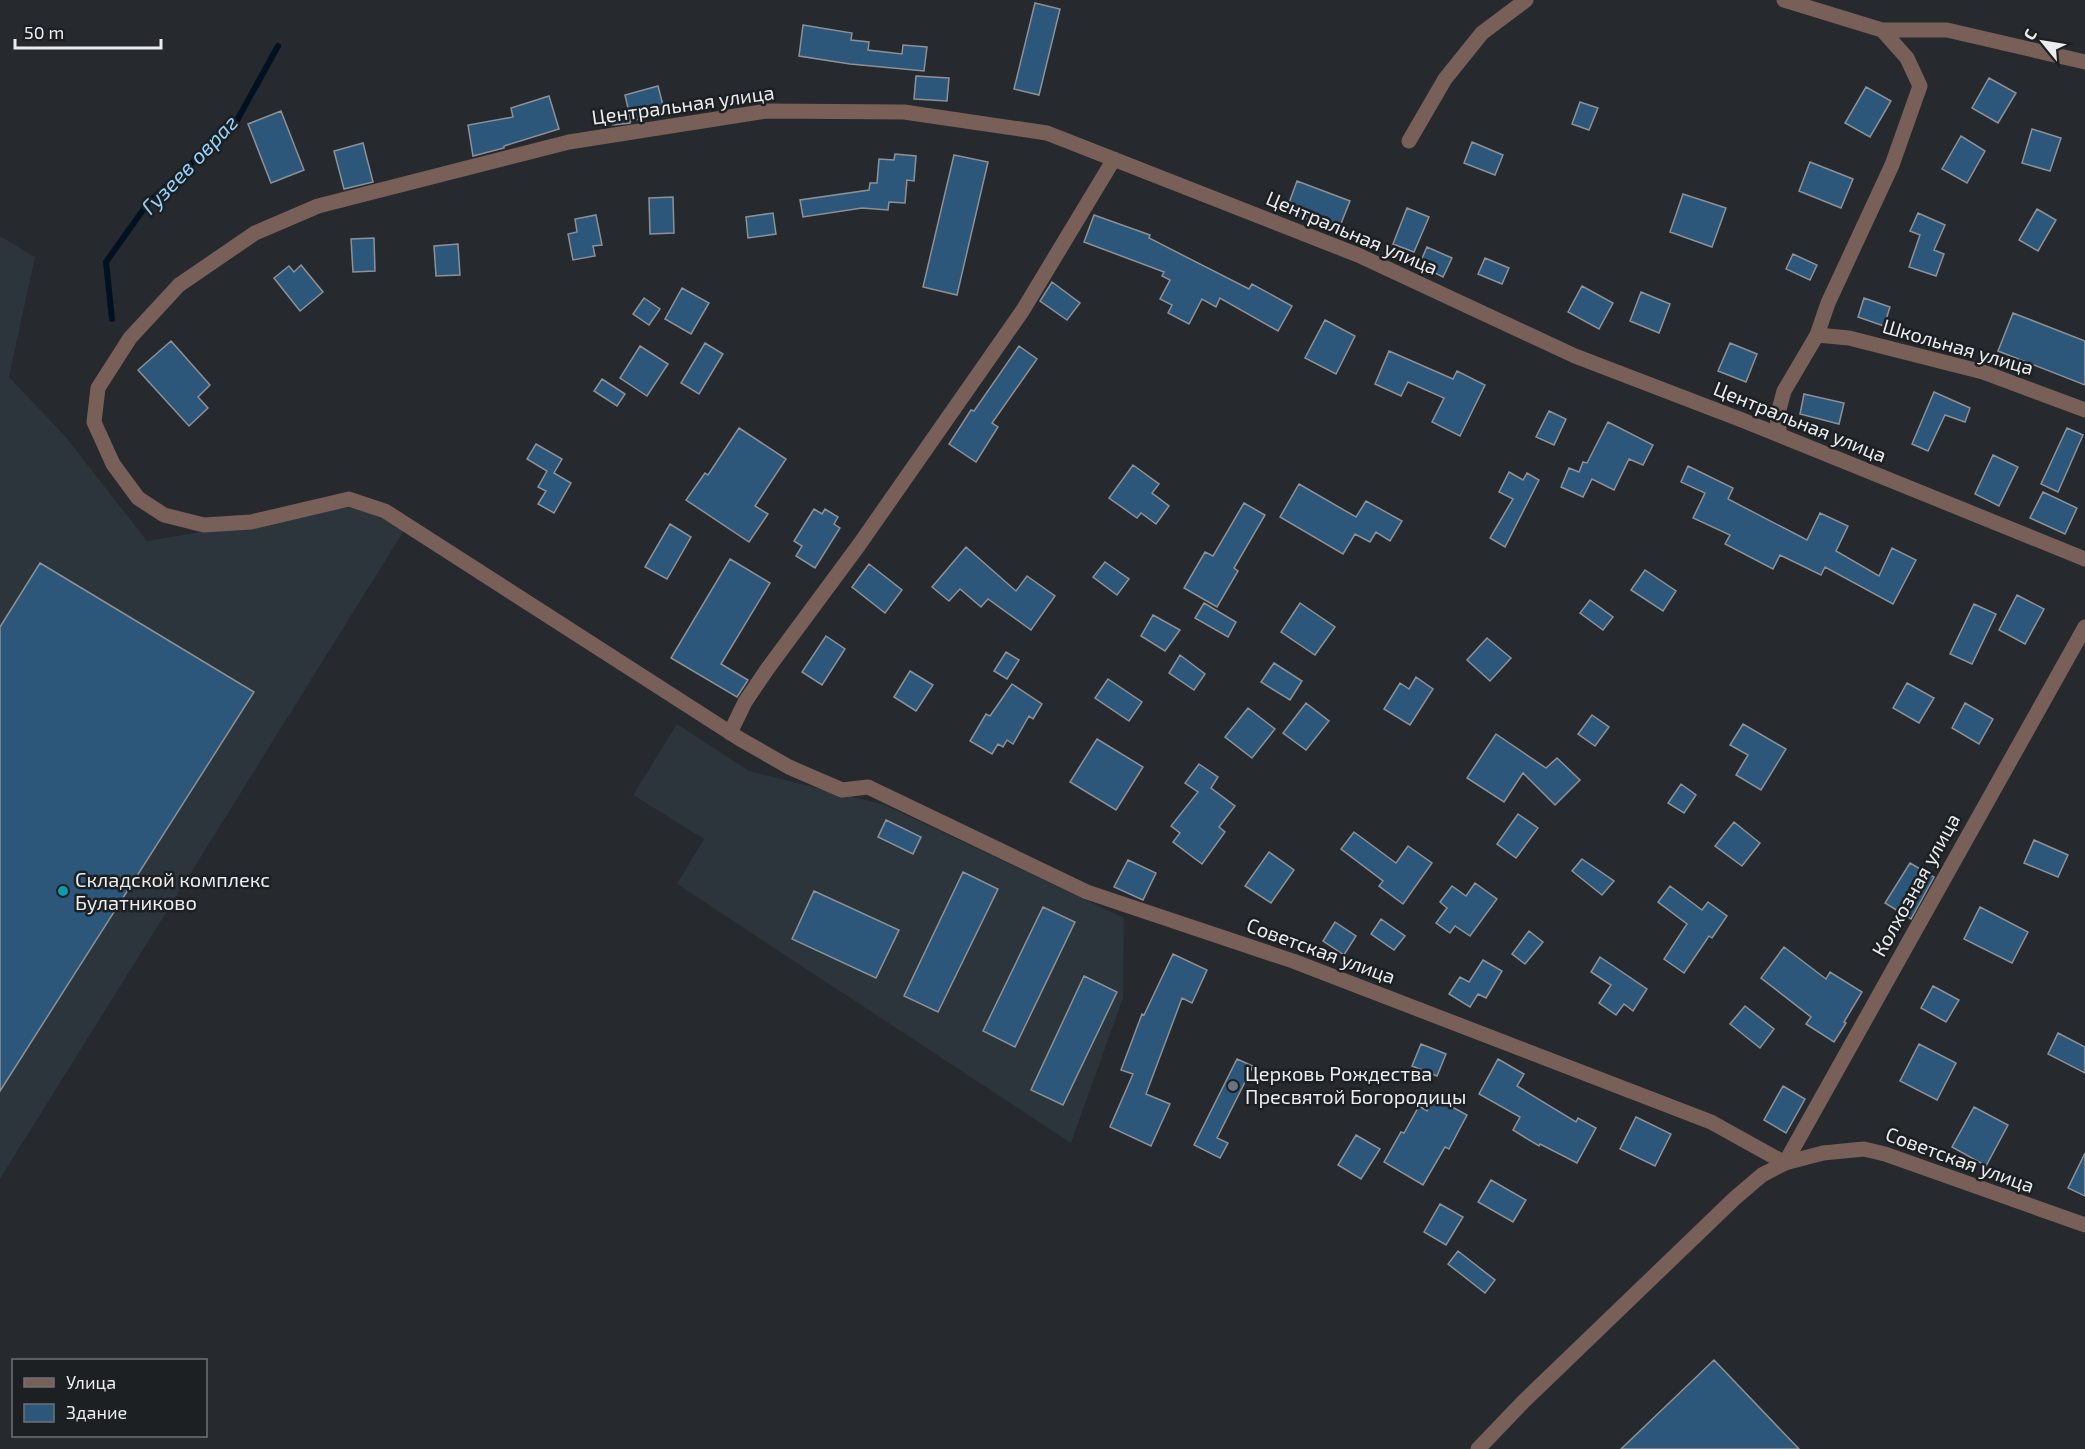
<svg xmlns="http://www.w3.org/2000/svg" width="2085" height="1449" font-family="'Exo 2',sans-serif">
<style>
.built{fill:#2c343c}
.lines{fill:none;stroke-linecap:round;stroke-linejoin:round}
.stream{stroke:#001221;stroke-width:6}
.building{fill:#2c577b;stroke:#8d9196;stroke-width:1.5}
.minor{stroke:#785f58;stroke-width:15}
.tertiary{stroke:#785f58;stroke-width:15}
.culture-dot{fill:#0f9aa8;stroke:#1c2023;stroke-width:2}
.worship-dot{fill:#6b7280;stroke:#1c2023;stroke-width:2}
.labels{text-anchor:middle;stroke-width:5;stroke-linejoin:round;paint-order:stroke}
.street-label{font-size:20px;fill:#eaecee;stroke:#1c2023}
.poi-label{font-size:20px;fill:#eaecee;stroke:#1c2023;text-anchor:start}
.water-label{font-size:21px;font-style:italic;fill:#94d2fb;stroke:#1c2023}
</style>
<rect width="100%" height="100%" fill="#26292d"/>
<!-- built -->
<path class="built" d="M0,236l35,21 -26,120 56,59 82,105 215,-36 43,24 -405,650z
M677,724l72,47 136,34 239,113 -1,80 -52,145 -394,-259 27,-45 -71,-44z"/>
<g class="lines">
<!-- stream -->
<path class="stream" d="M112,319l-6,-57 42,-59 87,-79 43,-78"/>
</g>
<!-- building -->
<path class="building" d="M1035,3l25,6 -21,86 -25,-6z
M803,25l49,8 -1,7 18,2 -1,8 34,4 1,-9 24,2 -3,24 -74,-7 -51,-8z
M916,76l33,2 -2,23 -33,-2z
M1989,78l27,15 -18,30 -26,-15z
M658,86l7,27 -34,8 -6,-26z
M1866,87l25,14 -21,36 -25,-14z
M549,96l10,33 -55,17v2l-31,8 -5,-31 45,-8 -2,-9z
M1580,102l18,6 -9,22 -17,-6z
M628,110l2,13 -17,2 -3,-12z
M281,111l23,59 -33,13 -23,-59z
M2032,129l29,9 -11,33 -28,-8z
M1961,136l24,15 -18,32 -25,-14z
M1472,142l31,13 -8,20 -31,-12z
M363,143l10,39 -29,7 -10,-38z
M895,154l21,2 -2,25 -7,-1 -2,23 -16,-1 -1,8 -26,-2 -59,9 -3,-17 69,-10 1,-7h7l2,-24 15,1z
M954,155l34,7 -31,133 -34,-8z
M1810,162l43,17 -12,29 -42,-17z
M1297,181l53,20 -12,30 -52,-20z
M1683,194l43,14 -14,39 -42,-15z
M673,197l1,36 -24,1 -1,-36z
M1407,208l22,9 -15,35 -21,-8z
M2037,209l19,11 -18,31 -19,-11z
M773,213l3,21 -28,4 -2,-21z
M1918,213l27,12 -11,25 10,4 -8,22 -27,-9 11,-32 -10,-4z
M596,215l6,30 -9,1 2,10 -22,4 -5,-26 9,-2 -2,-13z
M1094,215l56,20 -1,3 100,51 3,-5 40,22 -14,25 -58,-33 -4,9 -14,-8 -13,25 -21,-11 4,-8 -12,-6 10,-19 -8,-4 2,-4 -80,-30z
M374,238l1,33 -22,1 -2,-33z
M458,244l2,31 -24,1 -2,-30z
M1427,247l25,11 -9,19 -24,-12z
M1793,254l24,11 -7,15 -24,-11z
M1485,258l24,10 -7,16 -24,-10z
M301,265l22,27 -23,19 -26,-33 15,-12 5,6z
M1052,282l28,21 -13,17 -27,-19z
M1582,286l31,17 -14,26 -31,-17z
M682,288l27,15 -18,31 -26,-15z
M1641,292l29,12 -11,29 -29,-12z
M644,298l16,11 -11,16 -16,-11z
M1864,298l26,9 -6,19 -26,-9z
M2013,313l72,28v44l-87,-34z
M1325,320l30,16 -19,38 -31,-16z
M171,341l39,44 -12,12 10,11 -19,18 -51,-56z
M705,343l18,11 -24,40 -18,-11z
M1730,343l27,11 -11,28 -28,-11z
M640,346l28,18 -21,32 -27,-18z
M1019,346l18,13 -45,64 6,4 -22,35 -27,-18 22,-34 3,1z
M1389,351l64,28 4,-8 28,14 -25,51 -28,-14 12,-24 -36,-16 -7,14 -26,-12z
M602,379l23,15 -8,12 -23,-15z
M1934,392l36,16 -5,14 -20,-7 -17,36 -16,-7z
M1804,394l40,9 -5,21 -39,-10z
M1549,411l17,8 -12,26 -18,-8z
M1608,422l45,23 -10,20 -14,-6 -15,31 -22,-11 -9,18 -22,-10 8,-19 10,4 4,-10 4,1z
M739,428l47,31 -31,47 13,8 -19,28 -63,-42 19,-27 3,2z
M2067,428l16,7 -25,57 -17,-8z
M536,444l26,15 -8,14 17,10 -17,30 -16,-9 8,-13 -8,-4 9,-16 -20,-12z
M1993,455l25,12 -19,39 -24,-12z
M1133,465l26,19 -7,9 17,13 -13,18 -15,-11 -4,5 -28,-20z
M1688,466l45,22 -5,11 79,41 13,-27 28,13 -12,25 43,25 13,-28 24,12 -23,44 -68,-37 -4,8 -41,-20 -7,14 -48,-25 5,-9 -37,-17 12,-25 -24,-11z
M1509,472l14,8 4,-7 12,7 -34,67 -15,-9 23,-39 -14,-7z
M1299,484l57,33 10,-16 36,20 -12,20 -14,-9 -6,10 -15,-8 -12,20 -63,-37z
M2043,492l34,16 -12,26 -35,-16z
M1244,503l21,12 -31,53 4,3 -21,36 -33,-19 21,-36 8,4z
M814,509l8,5 3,-5 13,8 -4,7 6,4 -25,40 -19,-12 6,-10 -8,-5z
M670,524l21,13 -24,42 -22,-12z
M966,547l50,44 11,-15 28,20 -24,34 -43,-31 -7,8 -21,-18 -11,12 -17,-14z
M730,559l40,24 -49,81 27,16 -11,17 -66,-39z
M1105,562l24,17 -12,16 -24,-18z
M40,563l214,129 -254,399v-464z
M869,564l33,26 -17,23 -33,-26z
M1645,570l31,21 -13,20 -32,-21z
M2017,595l27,14 -19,35 -26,-14z
M1590,600l23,17 -10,13 -23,-17z
M1204,603l32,19 -8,15 -33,-19z
M1300,603l35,24 -20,28 -34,-23z
M1974,604l22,10 -24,50 -22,-10z
M1153,615l27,15 -15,21 -24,-15z
M826,636l19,13 -23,36 -20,-13z
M1487,638l24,20 -21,23 -23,-21z
M1006,652l13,8 -12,19 -13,-8z
M1180,655l25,19 -11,16 -25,-17z
M1274,663l28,18 -12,19 -29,-18z
M910,671l23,14 -17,26 -22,-14z
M1416,677l17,12 -23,36 -26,-16 16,-26 9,6z
M1108,679l34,23 -13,19 -34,-23z
M1907,683l27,15 -15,25 -26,-15z
M1012,684l30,20 -9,15 -4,-3 -16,28 -6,-4 -4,7 -5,-3 -6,10 -22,-13 16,-27 4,2z
M1306,703l23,18 -23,29 -23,-17z
M1965,703l28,16 -14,25 -27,-16z
M1248,708l27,21 -23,29 -27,-21z
M1592,715l17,12 -14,19 -17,-12z
M1743,724l43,25 -25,41 -25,-15 12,-20 -18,-10z
M1496,734l50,34 11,-10 23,22 -25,25 -32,-32 -19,29 -37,-24z
M1097,739l46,28 -27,43 -46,-28z
M1199,764l19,13 -7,11 24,18 -16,21 6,5 -23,32 -29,-22 7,-9 -9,-7 27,-34 -13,-9z
M1681,784l15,11 -12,18 -16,-10z
M1518,814l20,14 -22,30 -19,-14z
M886,820l35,17 -8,17 -35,-17z
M1734,822l26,21 -18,23 -27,-20z
M1354,832l42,31 12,-17 24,17 -29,41 -24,-18 4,-5 -42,-32z
M2034,840l34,15 -10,22 -34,-14z
M1269,852l25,18 -23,33 -26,-17z
M1582,859l32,22 -12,14 -30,-24z
M1128,860l28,13 -13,27 -29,-13z
M1910,863l24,14 -23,42 -26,-16z
M963,872l35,17 -60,123 -34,-16z
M1475,883l22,16 -27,37 -15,-10 -5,7 -14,-10 11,-15 -7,-6 12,-16 14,10z
M1670,886l32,24 6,-8 19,14 -15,22 -3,-2 -25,37 -20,-14 23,-35 -29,-22z
M814,891l85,39 -23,48 -84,-39z
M1043,907l32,15 -60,125 -32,-16z
M1980,907l48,25 -16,31 -48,-24z
M1381,919l24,17 -11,14 -23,-16z
M1335,922l21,14 -12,19 -21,-14z
M1529,931l14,11 -18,22 -13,-10z
M1784,947l42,32 4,-7 32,20 -18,30 2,1 -12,19 -28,-18 5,-7 -50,-39z
M1173,954l34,16 -15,33 -10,-5 -36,96 24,10 -19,42 -41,-19 23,-53 -12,-4 21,-56 2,1z
M1600,957l47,32 -14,22 -9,-7 -8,11 -17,-12 12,-18 -20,-13z
M1483,960l19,11 -16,27 -8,-4 -8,13 -21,-13 11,-17 9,5z
M1084,976l33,16 -54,113 -32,-15z
M1933,986l26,14 -13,22 -25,-14z
M1745,1006l29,23 -14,19 -30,-24z
M2058,1033l27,14v26l-37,-19z
M1421,1044l25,10 -9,22 -25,-10z
M1919,1044l37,19 -19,37 -37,-19z
M1237,1059l16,7 -36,72 11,5 -8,15 -26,-13z
M1498,1059l26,15 -7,12 59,36 2,-4 18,10 -19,35 -37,-19 -1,2 -26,-16 7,-13 -41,-23z
M1783,1086l22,13 -19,34 -22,-13z
M1434,1097l33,18 -18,34 -4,-2 -22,38 -39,-23 17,-30 3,1 15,-27 8,5z
M1974,1107l34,18 -22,41 -34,-19z
M1636,1117l35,17 -16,32 -35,-17z
M1356,1135l24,14 -19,30 -23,-14z
M2085,1153v43l-17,-8z
M1491,1180l35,20 -13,22 -35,-20z
M1440,1204l23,13 -17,28 -22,-13z
M1458,1251l37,29 -10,13 -37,-29z
M1714,1360l85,89h-178z"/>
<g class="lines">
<!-- minor -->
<path class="minor" d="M1882,30h65l138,32
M1409,141l36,-62 37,-46 44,-33
M1817,335l32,3 134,34 102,38
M1780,435l-3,-18 7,-26 33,-56 11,-32 64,-138 28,-79 -13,-28 -25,-28 -98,-30
M2085,559l-343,-139 -167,-64 -217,-101 -311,-122 -143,-21 -137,-1 -198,31 -251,64 -63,27 -76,52 -49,53 -32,50 -4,34 19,42 25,34 26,17 40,10 47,-3 98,-23 36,12 355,228 49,28 53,23 26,-3 219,105 206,69 418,161 74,41 300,-536
M730,733l15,-31 23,-34 91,-123 164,-235 91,-151"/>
<!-- tertiary -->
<path class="tertiary" d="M1478,1449l47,-49 210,-202 27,-23 23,-12 38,-10 41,-4 21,5 200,71"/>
</g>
<!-- markers -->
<circle class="culture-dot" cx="63" cy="891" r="6"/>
<circle class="worship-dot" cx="1233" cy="1086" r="6"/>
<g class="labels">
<!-- street labels -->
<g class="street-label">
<text transform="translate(683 105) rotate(-8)" y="7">Центральная улица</text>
<text transform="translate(1352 233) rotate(23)" y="7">Центральная улица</text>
<text transform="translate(1958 347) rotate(16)" y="7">Школьная улица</text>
<text transform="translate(1800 422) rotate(22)" y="7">Центральная улица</text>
<text transform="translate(1916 885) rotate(-61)" y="7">Колхозная улица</text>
<text transform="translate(1321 951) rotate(20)" y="7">Советская улица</text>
<text transform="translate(1960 1160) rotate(20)" y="7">Советская улица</text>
</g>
<!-- poi labels -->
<g class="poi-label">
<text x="75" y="887">Складской комплекс<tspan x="75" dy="23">Булатниково</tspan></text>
<text x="1245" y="1081">Церковь Рождества<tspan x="1245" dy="23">Пресвятой Богородицы</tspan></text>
</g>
<!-- water labels -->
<g class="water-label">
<text transform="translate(190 165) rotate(-46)" y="7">Гузеев овраг</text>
</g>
</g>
<!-- legend -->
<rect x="12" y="1359" width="195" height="78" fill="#1c2023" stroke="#6e7274" stroke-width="1.5"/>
<rect x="24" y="1378" width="30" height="9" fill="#785f58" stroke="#6e7274" stroke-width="1.5"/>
<text x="66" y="1389" font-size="18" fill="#eaecee">Улица</text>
<rect x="24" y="1404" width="30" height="18" fill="#2c577b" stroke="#6e7274" stroke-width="1.5"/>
<text x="66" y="1419" font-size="18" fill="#eaecee">Здание</text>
<!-- north arrow -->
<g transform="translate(2043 42) rotate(300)" stroke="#1c2023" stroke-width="4.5" paint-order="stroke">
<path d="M0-4.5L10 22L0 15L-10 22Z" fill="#eaecee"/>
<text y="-9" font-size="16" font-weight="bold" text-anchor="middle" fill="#eaecee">С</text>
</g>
<!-- scale -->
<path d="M15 39v9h146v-9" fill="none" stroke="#eaecee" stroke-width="3"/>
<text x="24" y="39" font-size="18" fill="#eaecee" stroke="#1c2023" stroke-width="4.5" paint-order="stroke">50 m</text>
</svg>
